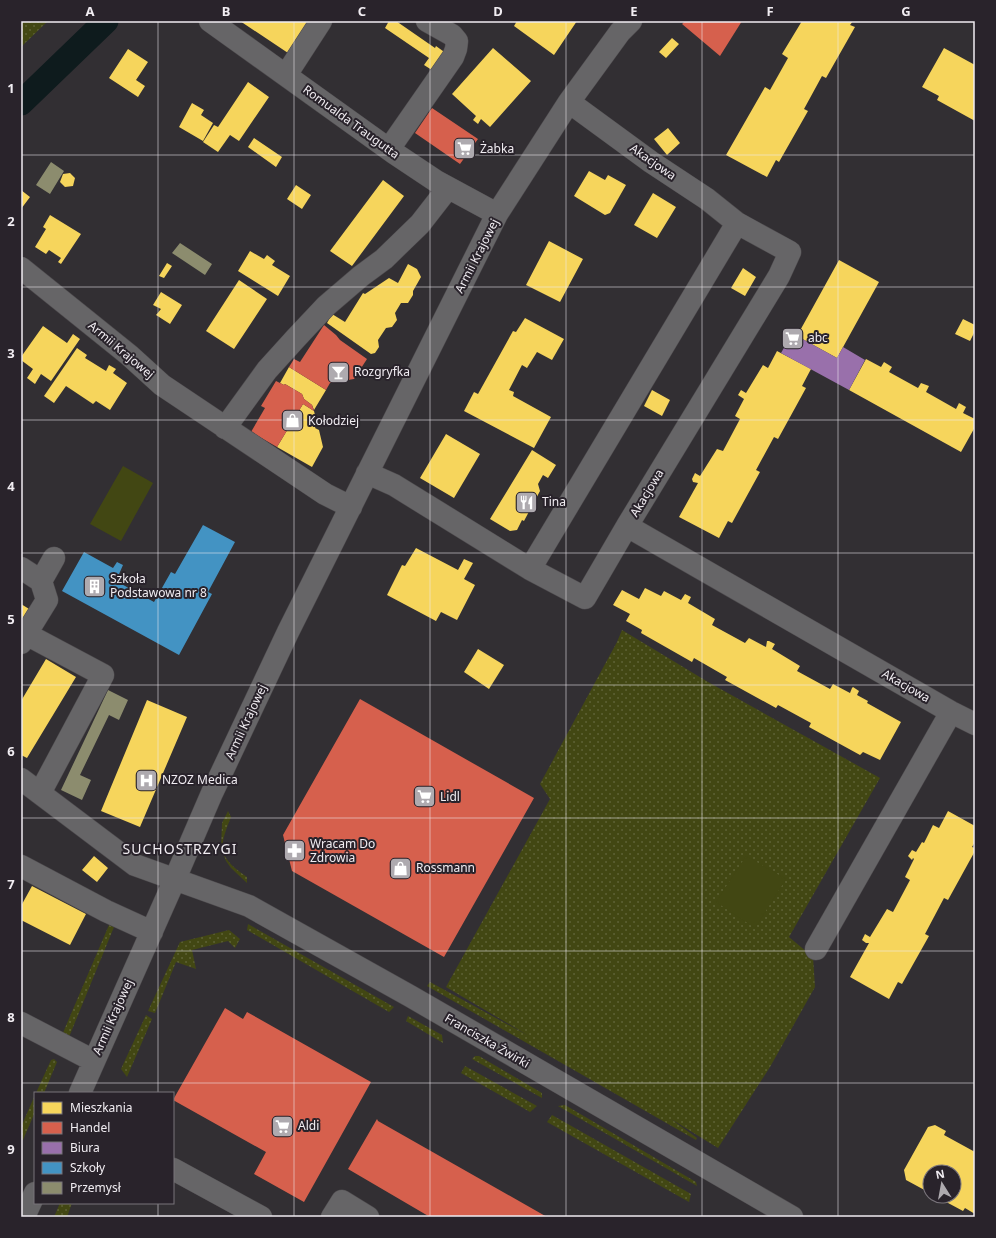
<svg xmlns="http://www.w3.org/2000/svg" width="996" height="1238" font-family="'Noto Sans',sans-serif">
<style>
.green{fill:url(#green-dots)}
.pitch{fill:#424713}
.homes{fill:#f6d55c}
.shops{fill:#d6604d}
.offices{fill:#9970ab}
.schools{fill:#4393c3}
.industry{fill:#8c8c6e}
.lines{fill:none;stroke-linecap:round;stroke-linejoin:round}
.canal{stroke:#0e1b1d;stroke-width:25}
.minor-casing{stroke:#4d4a4d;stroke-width:23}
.minor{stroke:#666567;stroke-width:22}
.grid{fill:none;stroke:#f1edf2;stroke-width:1;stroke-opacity:0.55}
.labels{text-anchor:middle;stroke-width:4;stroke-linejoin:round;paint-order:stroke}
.street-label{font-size:12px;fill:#f1edf2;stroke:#29232b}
.poi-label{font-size:12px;fill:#f1edf2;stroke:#29232b;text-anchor:start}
.quarter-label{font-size:14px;letter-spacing:1px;fill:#f1edf2;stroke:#29232b}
.neatline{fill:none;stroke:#f1edf2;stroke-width:1.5}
.grid-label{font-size:13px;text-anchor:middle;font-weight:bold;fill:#f1edf2}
</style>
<defs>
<pattern id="green-dots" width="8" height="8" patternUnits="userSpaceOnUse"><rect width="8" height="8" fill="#424713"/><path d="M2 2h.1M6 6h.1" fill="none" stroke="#5e6236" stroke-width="1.8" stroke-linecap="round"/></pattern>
</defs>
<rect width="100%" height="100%" fill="#322f33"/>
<!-- green -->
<path class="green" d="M21,21h27l-27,26z
M622,630l86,52 172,96 -91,159 24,20 2,30 -45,80 -52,81 -47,-29 26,19 -1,2 -269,-154 3,-4 99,54 -83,-49 104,-188 -10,-15 77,-142z
M228,811l3,6c-13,32 -13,40 16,60v6l-16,-15 -5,-7 -5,-13 1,-25z
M248,924l146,83 -5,5 -142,-82z
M109,925l5,2 -45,110 -7,-2z
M229,930l11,9 -5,9 -7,-7 -36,9 4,19 -20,-7 -21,51 -7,-2 32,-69z
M146,1015l6,4 -25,58 -6,-8z
M408,1016l34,19 1,8 -37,-22z
M475,1056h4l63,37v5l-70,-39z
M54,1059l3,3 -13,31h-8l15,-33z
M465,1066l72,40 -7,6 -69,-39z
M35,1095v17l-12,28 -2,-1v-12z
M565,1105l131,77 1,4 -139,-80z
M552,1115l139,79 -2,8 -142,-80z
M60,1203h12l-5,14h-13z"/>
<!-- pitch -->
<path class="pitch" d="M123,466l30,17 -32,58 -31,-17z
M746,856l40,23 -31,49 -39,-26z"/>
<!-- homes -->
<path class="homes" d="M240,21h66l5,4 -20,30z
M389,21h7l39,27 1,-2 11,8 -12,18 -11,-7 5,-7 -44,-30z
M517,21h60l-23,34 -40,-29z
M802,21h51l-3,4 5,2 -29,51 -4,-2 -18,33 4,2 -29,51 -3,-2 -9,17 -41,-22 39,-68 5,3 18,-32 -6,-4z
M672,38l7,6 -13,14 -7,-6z
M493,48l38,33 -41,46 -9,-8 -3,5 -5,-4 3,-4 -24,-22z
M944,48l31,17v56l-38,-21 2,-4 -17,-9z
M128,49l20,13 -12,18 9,6 -7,11 -29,-19z
M248,82l21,15 -30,44 -9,-6 -12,17 -15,-10 11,-17 4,2z
M192,103l12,7 -3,5 12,8 -10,18 -24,-14z
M668,128l12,15 -13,12 -13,-16z
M254,138l28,19 -6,10 -28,-20z
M589,171l16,9 3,-5 18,10 -16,28 -5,2 -31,-19z
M70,173l5,5 -2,8 -8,1 -5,-5 3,-8z
M383,180l21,16 -52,70 -22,-15z
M296,185l15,10 -9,14 -15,-10z
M21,190l9,7 -9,12z
M653,193l23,14 -19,31 -23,-13z
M50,215l31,19 -20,30 -3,-2 3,-4 -12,-8 -3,4 -11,-7 11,-18 -3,-2z
M549,241l34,18 -23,43 -34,-17z
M250,251l14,8 3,-4 8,6 -3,4 18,11 -12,20 -40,-25z
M839,260l40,22 -42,76 -40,-22z
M167,263l5,3 -8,12 -5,-2z
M408,264l9,5 4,8 -8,14v4l-5,8h-7l-6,10 2,7 -5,7 -6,1 -8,12 1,7 -4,6 -4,1 -44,-31 5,-9 13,8 18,-29 2,1 24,-16 9,5z
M743,268l13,9 -11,19 -14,-8z
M239,280l28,19 -33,50 -28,-18z
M161,292l21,13 -12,19 -14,-9 5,-6 -8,-4z
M525,318l39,21 -12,21 -15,-8 -10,16 -5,-3 -13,25 5,2 -1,4 38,21 -17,31 -70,-37 10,-19 4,2 35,-63 3,1z
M963,319l12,6v6l-5,10 -15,-7z
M43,326l24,17 6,-9 7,5 -29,42 -10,-7 -6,10 -8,-6 6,-9 -12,-9v-3z
M77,348l10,7 -2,3 21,13 3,-6 7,4 -3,4 14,10 -17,27 -14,-9 -3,3 -27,-18 -12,17 -10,-7z
M777,351l34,18 -9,17 4,2 -28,51 -4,-2 -18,33 4,2 -28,51 -4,-2 -9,17 -40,-21 19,-34 -5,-1 -1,-3 3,-6 5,3 17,-27 6,2 17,-32 -5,-3 9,-17 -6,-4 3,-5 5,3 17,-28 5,3z
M866,359l15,8 3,-5 8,5 -3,5 29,16 3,-5 8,3 -3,6 30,17 3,-6 7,4 -3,6 12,6v8l-14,25 -112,-62z
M289,367l37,23 -12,20 -2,-5 -8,-6 -2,-5 -17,-10 -1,1 -4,-2z
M652,390l18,10 -8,16 -18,-10z
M303,404l11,7 3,12 -2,5 4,2 4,17 -11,20 -35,-20z
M446,434l34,20 -26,44 -34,-20z
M532,450l24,15 -8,13 -5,-3 -5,9 2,7 -16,30 -2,-1 -5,10 -7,1 -20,-12z
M416,548l42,22 6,-11 9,4 -9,16 11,6 -18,35 -16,-8 -5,9 -49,-26 15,-30 3,1z
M645,588l16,8 3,-5 17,9 4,-6 6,3 -3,6 27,16 -3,6 33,18 4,-5 17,9 1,-6h2l6,3 -3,5 28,17 -3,5 33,18 3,-5 17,9 2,-5 1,-1 6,4 -2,4 11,6 -1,2 34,19 -21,38 -17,-8 -3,3 -51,-28 2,-4 -33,-18 -2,3 -51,-28 2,-3 -33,-19 -2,4 -51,-29 1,-3 -16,-9 4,-7 -17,-9 9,-15 17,9z
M21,604l13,8 -13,20z
M478,649l26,16 -15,24 -25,-17z
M46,659l30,18 -49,81 -6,-3v-54z
M147,700l40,17 -47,110 -39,-16z
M948,811l27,15v16l-3,5 3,1v3l-27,49 -4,-2 -19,36 4,2 -27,48 -4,-2 -9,17 -39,-22 19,-34h-3l-4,-3 3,-6 5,3 17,-28 6,3 17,-32 -5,-3 9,-18 -1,-1 -1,2 -4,-4 4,-6 4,2 6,-10 2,1 9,-18 6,3z
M94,856l14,12 -11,14 -15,-12z
M32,886l54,28 -16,31 -49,-25v-14z
M935,1125l11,6 -2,4 31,17v62l-10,-6 -2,3 -28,-15h19v-24h-24v21l-24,-13 -2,-10 24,-43z"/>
<!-- shops -->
<path class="shops" d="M685,21h57l-22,35 -38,-32z
M432,108l46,31 -18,25 -45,-31z
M324,325l12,10 4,5 27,19 -13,20 -24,4 -4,7 -37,-23 5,-8 6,3z
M276,381l8,4 1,-1 17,10 2,5 8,6 2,6 -11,-7 -26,43 -26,-15 14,-24 -4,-2z
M360,699l174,99 -90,159 -152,-86 -9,-36z
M225,1008l18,11 4,-7 124,70 -67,120 -50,-28 12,-22 -93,-52z
M377,1119l1,2 169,96h-117l-82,-48z"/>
<!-- offices -->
<path class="offices" d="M793,332l5,3 -1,1 40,22 6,-11 22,13 -16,30 -68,-37z"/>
<!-- schools -->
<path class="schools" d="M203,525l32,17 -27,50 4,2 -33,61 -117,-64 22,-39 29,16 4,-6 6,3 -7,16 38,21 17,-30 4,2z"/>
<!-- industry -->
<path class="industry" d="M51,162l13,9 -14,23 -14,-9z
M180,243l32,21 -7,11 -33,-22z
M108,690l20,10 -9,20 -10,-5 -29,60 11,5 -9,20 -21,-10z"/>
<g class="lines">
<!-- canal -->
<path class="canal" d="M21,103l85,-82"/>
<defs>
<path id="minor" d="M210,21l184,132 42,28 61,33
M286,75l35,-54
M569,102l82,60 56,37 30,24 53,29 -11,24 -152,250 324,186 24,12
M389,149l64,-92 3,-8 1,-8 -5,-6 -25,-14
M21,268l108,87 33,30 163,109 26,13
M225,428l42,-58 29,-32 30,-32 35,-30 23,-17 36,-35 28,-36
M367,473l27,12 136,84 207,-346
M21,568l20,13
M530,569l55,29 42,-72
M26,634l21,-34 -6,-19 13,-23
M21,643l5,-9 77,41 -63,118
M21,779l114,86 114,41 161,90 382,221
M21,866l85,45 46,21
M816,949l135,-237
M21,1023l73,38
M80,1093l95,-214 37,-86 76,-161 209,-418 72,-112 51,-70 11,-11
M173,1169l88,48
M24,1217l11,-24
M332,1217l10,-16 26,16"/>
</defs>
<!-- minor casing -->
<use href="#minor" class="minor-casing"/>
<!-- minor -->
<use href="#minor" class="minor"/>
</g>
<!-- grid -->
<path class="grid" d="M158,21v1072M294,21v1196M430,21v1196M566,21v1196M702,21v1196M838,21v1196M21,155h954M21,287h954M21,420h954M21,553h954M21,685h954M21,818h954M21,951h954M21,1083h954M158,1203v14"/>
<!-- icons -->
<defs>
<symbol id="supermarket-square" viewBox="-11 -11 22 22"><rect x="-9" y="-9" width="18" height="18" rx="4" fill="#aeaaaf" stroke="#29232b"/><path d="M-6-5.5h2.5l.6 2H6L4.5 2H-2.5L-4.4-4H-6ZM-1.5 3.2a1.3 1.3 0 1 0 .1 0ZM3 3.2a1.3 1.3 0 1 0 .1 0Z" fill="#fff"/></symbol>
<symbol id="bar-square" viewBox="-11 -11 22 22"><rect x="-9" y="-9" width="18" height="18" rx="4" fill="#aeaaaf" stroke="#29232b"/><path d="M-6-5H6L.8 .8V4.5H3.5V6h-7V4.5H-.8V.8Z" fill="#fff"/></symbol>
<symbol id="shop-square" viewBox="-11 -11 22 22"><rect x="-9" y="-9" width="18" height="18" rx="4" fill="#aeaaaf" stroke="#29232b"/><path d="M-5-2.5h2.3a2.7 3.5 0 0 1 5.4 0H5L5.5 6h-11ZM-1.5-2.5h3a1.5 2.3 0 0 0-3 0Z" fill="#fff"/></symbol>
<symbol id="restaurant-square" viewBox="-11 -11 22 22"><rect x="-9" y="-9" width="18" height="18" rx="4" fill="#aeaaaf" stroke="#29232b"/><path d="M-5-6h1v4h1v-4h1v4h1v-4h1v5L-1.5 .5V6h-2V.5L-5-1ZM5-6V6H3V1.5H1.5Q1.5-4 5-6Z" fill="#fff"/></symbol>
<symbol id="building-square" viewBox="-11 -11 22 22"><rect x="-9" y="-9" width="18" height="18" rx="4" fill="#aeaaaf" stroke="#29232b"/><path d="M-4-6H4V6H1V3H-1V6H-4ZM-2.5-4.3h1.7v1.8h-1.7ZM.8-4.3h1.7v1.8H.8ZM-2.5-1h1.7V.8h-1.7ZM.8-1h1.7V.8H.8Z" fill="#fff"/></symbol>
<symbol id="hospital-square" viewBox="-11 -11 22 22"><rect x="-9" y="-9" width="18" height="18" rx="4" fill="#aeaaaf" stroke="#29232b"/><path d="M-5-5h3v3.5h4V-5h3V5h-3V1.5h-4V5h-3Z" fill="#fff"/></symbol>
<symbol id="pharmacy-square" viewBox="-11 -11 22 22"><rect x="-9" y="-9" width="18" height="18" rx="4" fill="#aeaaaf" stroke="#29232b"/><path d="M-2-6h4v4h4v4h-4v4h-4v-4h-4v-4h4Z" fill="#fff"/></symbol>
</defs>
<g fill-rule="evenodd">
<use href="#supermarket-square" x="452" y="136" width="25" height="25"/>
<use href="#supermarket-square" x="780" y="326" width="25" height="25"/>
<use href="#bar-square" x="326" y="360" width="25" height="25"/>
<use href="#shop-square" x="280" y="408" width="25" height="25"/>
<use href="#restaurant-square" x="514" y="490" width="25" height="25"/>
<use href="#building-square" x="82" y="574" width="25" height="25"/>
<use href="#hospital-square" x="134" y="768" width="25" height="25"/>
<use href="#supermarket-square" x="412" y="784" width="25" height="25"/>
<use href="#pharmacy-square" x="282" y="838" width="25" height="25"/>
<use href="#shop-square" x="388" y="856" width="25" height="25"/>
<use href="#supermarket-square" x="270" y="1114" width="25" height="25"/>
</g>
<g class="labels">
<!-- street labels -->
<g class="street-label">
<text transform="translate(351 122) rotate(36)" y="4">Romualda Traugutta</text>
<text transform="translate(653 162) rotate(35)" y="4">Akacjowa</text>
<text transform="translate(477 256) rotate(-63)" y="4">Armii Krajowej</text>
<text transform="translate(121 350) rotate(40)" y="4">Armii Krajowej</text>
<text transform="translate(647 493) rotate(-59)" y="4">Akacjowa</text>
<text transform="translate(906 686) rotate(30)" y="4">Akacjowa</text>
<text transform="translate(246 722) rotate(-65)" y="4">Armii Krajowej</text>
<text transform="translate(113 1017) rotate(-66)" y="4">Armii Krajowej</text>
<text transform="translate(487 1041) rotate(30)" y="4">Franciszka Żwirki</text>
</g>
<!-- poi labels -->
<g class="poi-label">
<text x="480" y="153">Żabka</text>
<text x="808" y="342">abc</text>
<text x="354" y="376">Rozgryfka</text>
<text x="308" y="425">Kołodziej</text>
<text x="542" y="506">Tina</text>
<text x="110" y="583">Szkoła<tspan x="110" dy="14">Podstawowa nr 8</tspan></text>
<text x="162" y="784">NZOZ Medica</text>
<text x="440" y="801">Lidl</text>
<text x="310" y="848">Wracam Do<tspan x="310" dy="14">Zdrowia</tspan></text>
<text x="416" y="872">Rossmann</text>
<text x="298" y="1130">Aldi</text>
</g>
<!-- quarter labels -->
<g class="quarter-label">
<text x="180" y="854">SUCHOSTRZYGI</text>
</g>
</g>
<!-- border -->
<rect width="996" height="1238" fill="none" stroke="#29232b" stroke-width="44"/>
<!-- legend -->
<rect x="34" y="1092" width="140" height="112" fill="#29232b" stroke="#79747b"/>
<rect x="42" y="1102" width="20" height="12" fill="#f6d55c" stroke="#79747b"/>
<text x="70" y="1112" font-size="12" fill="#f1edf2">Mieszkania</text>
<rect x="42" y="1122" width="20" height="12" fill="#d6604d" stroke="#79747b"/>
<text x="70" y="1132" font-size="12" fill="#f1edf2">Handel</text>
<rect x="42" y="1142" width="20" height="12" fill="#9970ab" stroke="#79747b"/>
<text x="70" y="1152" font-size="12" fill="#f1edf2">Biura</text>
<rect x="42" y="1162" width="20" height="12" fill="#4393c3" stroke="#79747b"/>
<text x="70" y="1172" font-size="12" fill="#f1edf2">Szkoły</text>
<rect x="42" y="1182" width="20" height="12" fill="#8c8c6e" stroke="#79747b"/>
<text x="70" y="1192" font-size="12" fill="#f1edf2">Przemysł</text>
<!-- north arrow -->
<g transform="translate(942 1184) rotate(349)"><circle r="19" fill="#29232b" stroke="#79747b"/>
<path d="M0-3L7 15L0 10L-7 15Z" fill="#aeaaaf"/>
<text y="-6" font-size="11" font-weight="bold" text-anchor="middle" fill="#f1edf2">N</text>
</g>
<rect x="22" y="22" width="952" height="1194" class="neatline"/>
<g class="grid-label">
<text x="90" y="16">A</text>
<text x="226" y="16">B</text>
<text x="362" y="16">C</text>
<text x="498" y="16">D</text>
<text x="634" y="16">E</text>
<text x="770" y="16">F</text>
<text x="906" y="16">G</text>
<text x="11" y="93">1</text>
<text x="11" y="226">2</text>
<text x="11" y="358">3</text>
<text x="11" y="491">4</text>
<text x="11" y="624">5</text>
<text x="11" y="756">6</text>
<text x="11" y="889">7</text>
<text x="11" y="1022">8</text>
<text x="11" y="1154">9</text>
</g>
</svg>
